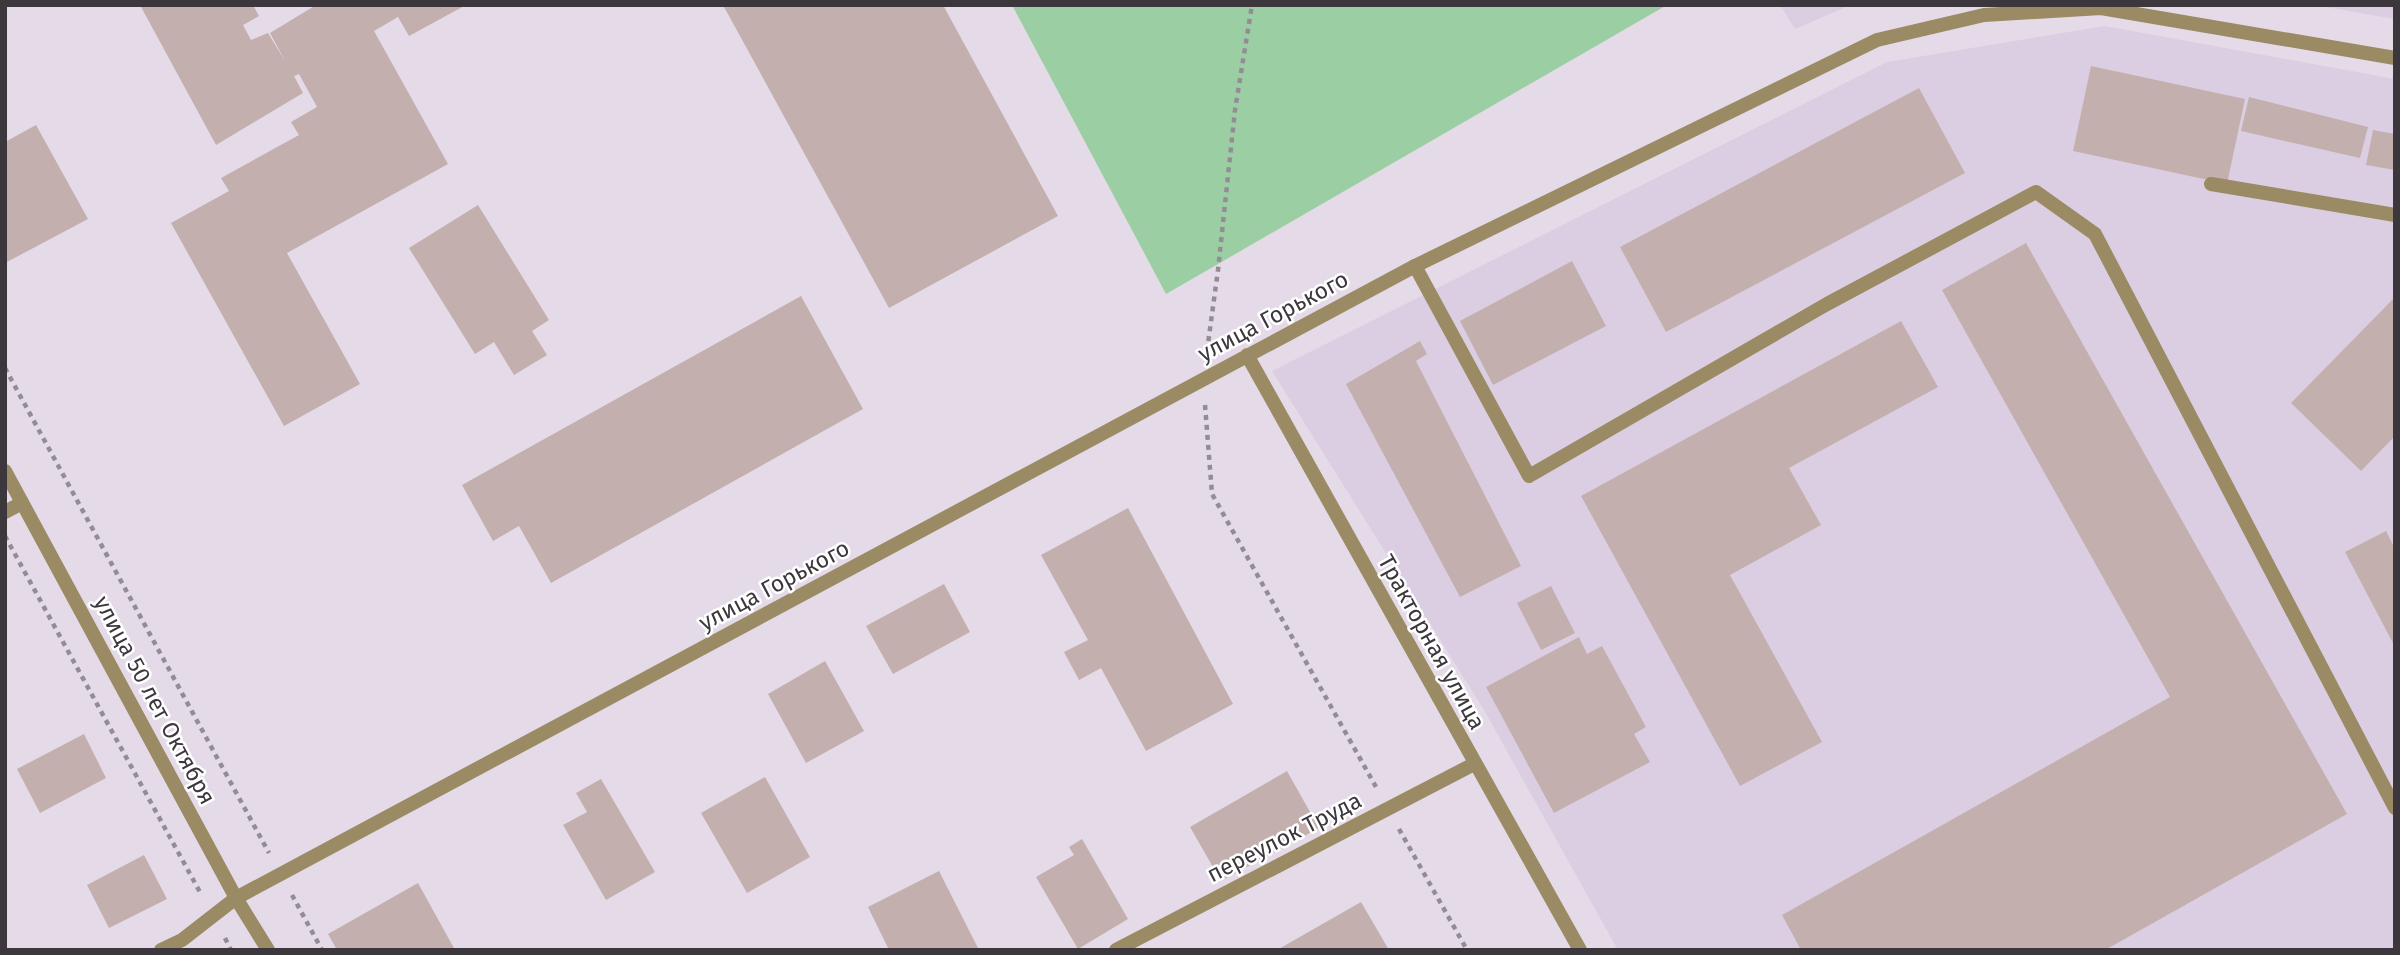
<svg xmlns="http://www.w3.org/2000/svg" width="2400" height="955" font-family="'Fira Sans',sans-serif">
<style>
.built{fill:#dccee2}
.green{fill:#9bcfa3}
.building{fill:#c3b0ae}
.lines{fill:none;stroke-linecap:round;stroke-linejoin:round}
.path{stroke:#938c95;stroke-width:4.5;stroke-dasharray:5 5;stroke-linecap:butt}
.service{stroke:#9a8b64;stroke-width:14}
.minor{stroke:#9a8b64;stroke-width:14}
.tertiary{stroke:#9a8b64;stroke-width:14}
.labels{text-anchor:middle;stroke-width:5;stroke-linejoin:round;paint-order:stroke}
.street-label{font-size:23px;fill:#3b373c;stroke:#fff}
</style>
<rect width="100%" height="100%" fill="#e4dae8"/>
<!-- built -->
<path class="built" d="M1780,5h71l-56,24z
M2314,5h81v14z
M2105,26l290,53v871h-777l-134,-240 -212,-339 615,-309z"/>
<!-- green -->
<path class="green" d="M1012,5h655l-501,289z"/>
<!-- building -->
<path class="building" d="M140,5h113l6,11 -16,9 8,15 17,-7 17,28 -15,-28 46,-28h150l-57,31 -11,-19 -24,14 74,133 -161,89 73,131 -76,42 -113,-203 58,-32 -8,-13 78,-43 -8,-13 26,-15 -18,-33 -5,2 9,17 -87,52z
M723,5h220l115,211 -169,92z
M2091,66l154,33 -18,85 -154,-33z
M1919,88l46,85 -299,159 -46,-85z
M2249,97l119,30 -8,31 -119,-27z
M36,125l52,94 -83,44v-121z
M2373,130l22,4v36l-29,-5z
M478,205l71,115 -17,11 15,24 -33,20 -20,-33 -19,12 -66,-106z
M2026,243l321,571 -242,136h-304l-19,-35 388,-218 -228,-407z
M1572,261l34,65 -113,59 -33,-64z
M801,296l62,113 -312,174 -32,-57 -26,15 -31,-56z
M2395,297v139l-34,35 -70,-68z
M1901,321l37,66 -149,81 32,57 -91,50 92,167 -82,44 -159,-290z
M1420,341l7,13 -11,7 105,205 -61,31 -114,-213z
M1128,508l105,196 -87,47 -45,-83 -22,12 -15,-28 24,-12 -47,-85z
M2386,531l9,18v98l-50,-95z
M944,584l26,48 -77,42 -27,-48z
M1551,586l24,47 -34,17 -24,-47z
M1579,637l8,17 15,-8 44,81 -12,7 16,28 -96,51 -68,-126z
M825,661l39,70 -58,32 -38,-69z
M84,734l22,44 -66,35 -23,-44z
M1287,771l32,57 -98,53 -31,-54z
M765,777l45,80 -63,36 -46,-80z
M601,779l54,93 -49,28 -43,-75 24,-13 -11,-19z
M1082,839l46,80 -50,30 -42,-72 38,-22 -5,-8z
M144,855l23,44 -58,29 -22,-43z
M939,871l40,79h-90l-21,-43z
M418,883l37,67h-118l-9,-16z
M1361,902l28,48h-112z"/>
<g class="lines">
<!-- path -->
<path class="path" d="M1207,351l11,-81 17,-160 17,-105
M5,368l264,485
M1205,405l7,89 164,293
M5,536l196,358
M1399,829l68,121
M292,895l30,55
M225,938l6,12"/>
<!-- service -->
<path class="service" d="M2211,184l184,31
M1415,266l114,210 298,-172 209,-112 59,42 300,574
M161,950l21,-10 54,-42"/>
<!-- minor -->
<path class="minor" d="M5,512l17,-9
M1116,950l358,-186"/>
<!-- tertiary -->
<path class="tertiary" d="M1247,355l333,595
M5,471l231,427 32,52
M236,898l1179,-632 462,-226 107,-25 117,-7 294,50"/>
</g>
<g class="labels">
<!-- street labels -->
<g class="street-label">
<text transform="translate(1273 316) rotate(-28)" y="8">улица Горького</text>
<text transform="translate(774 585) rotate(-28)" y="8">улица Горького</text>
<text transform="translate(1432 642) rotate(61)" y="8">Тракторная улица</text>
<text transform="translate(155 700) rotate(62)" y="8">улица 50 лет Октября</text>
<text transform="translate(1284 837) rotate(-27)" y="8">переулок Труда</text>
</g>
</g>
<!-- border -->
<rect width="2400" height="955" fill="none" stroke="#3b373c" stroke-width="14"/>
</svg>
